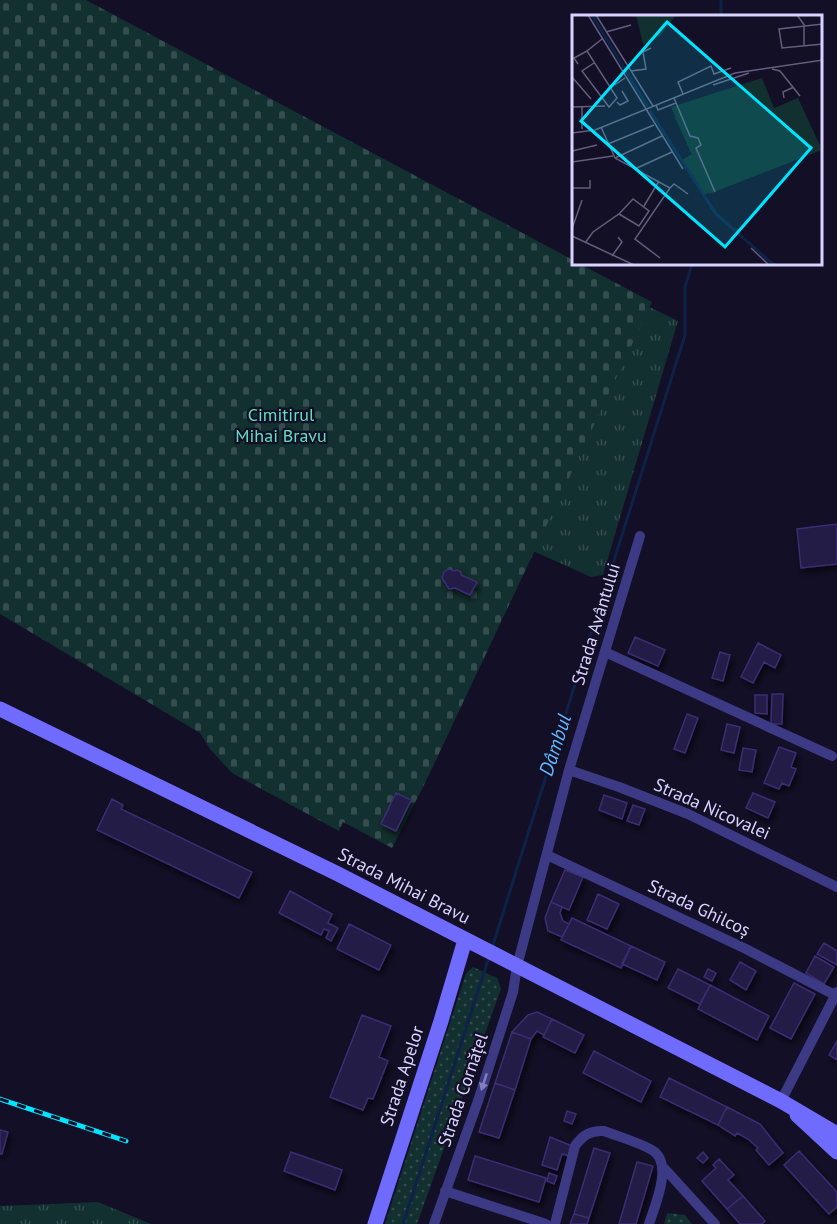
<svg xmlns="http://www.w3.org/2000/svg" width="837" height="1224" font-family="'PT Sans',sans-serif">
<style>
.grass{fill:url(#grass-tufts)}
.cemetery{fill:url(#cemetery-stones)}
.park{fill:url(#park-dots)}
.lines{fill:none;stroke-linecap:round;stroke-linejoin:round}
.stream{stroke:#0c2248;stroke-width:3}
.building{fill:#241b47;stroke:#3b2d73;stroke-width:1.5;filter:url(#shadow)}
.street{stroke:#3d3a85;stroke-width:10}
.secondary{stroke:#6f6bff;stroke-width:15}
.rail-casing{stroke:#00e5ff;stroke-width:5}
.rail{stroke:#130f26;stroke-width:3;stroke-dasharray:9;stroke-linecap:butt}
.oneway{fill:#837fbc}
.labels{text-anchor:middle;stroke-width:4.5;stroke-linejoin:round;paint-order:stroke}
.park-label{font-size:18px;fill:#5fe0c0;stroke:#130f26}
.street-label{font-size:18px;fill:#d9d4ff;stroke:#130f26}
.water-label{font-size:20px;font-style:italic;fill:#62b6ff;stroke:#130f26}
.inset-river{fill:none;stroke:#0c2248;stroke-width:3}
.inset-road{fill:none;stroke:#625e7d;stroke-width:1.5}
.view{fill:#00e5ff;fill-opacity:0.15;stroke:#00e5ff;stroke-width:3}
.inset-edge{fill:none;stroke:#d9d4ff;stroke-width:3}
</style>
<defs>
<pattern id="grass-tufts" width="24" height="20" patternUnits="userSpaceOnUse" patternTransform="scale(1.5)"><rect width="24" height="20" fill="#12302f"/><path d="M3 7l-1-3M5 7V3M7 7l1-3M15 17l-1-3M17 17v-4M19 17l1-3" fill="none" stroke="#344d4e"/></pattern>
<pattern id="cemetery-stones" width="16" height="16" patternUnits="userSpaceOnUse" patternTransform="scale(1.5)"><rect width="16" height="16" fill="#12302f"/><path d="M2 7V4a2 2 0 0 1 4 0v3zM10 15v-3a2 2 0 0 1 4 0v3z" fill="#344d4e"/></pattern>
<pattern id="park-dots" width="8" height="8" patternUnits="userSpaceOnUse" patternTransform="scale(1.5)"><rect width="8" height="8" fill="#12302f"/><path d="M2 2h.1M6 6h.1" fill="none" stroke="#344d4e" stroke-width="1.8" stroke-linecap="round"/></pattern>
<filter id="shadow"><feDropShadow dx="2.5" dy="4.5" stdDeviation="3" flood-color="#0009"/></filter>
</defs>
<rect width="100%" height="100%" fill="#130f26"/>
<!-- grass -->
<path class="grass" d="M621,293l57,28 -75,254 -12,2 -58,-26 -108,232z
M98,1202l53,22h-151v-18z"/>
<!-- cemetery -->
<path class="cemetery" d="M0,0h86l487,260v4h7l72,38 -227,481 -33,65 -49,-26 -4,9 -107,-58 -22,-24 -10,-16 -200,-119z"/>
<!-- park -->
<path class="park" d="M473,967l24,11 4,11 -84,235h-32l81,-251z
M667,1213l18,2 7,9h-28z"/>
<g class="lines">
<!-- stream -->
<path class="stream" d="M721,16v-16
M492,948l193,-613v-48l7,-23
M403,1224l86,-267"/>
</g>
<!-- building -->
<path class="building" d="M837,524v40l-36,4 -4,-39z
M448,569l7,2 2,-1 4,2v3l16,7 -7,13 -15,-7 -6,1 -7,-11 2,-6z
M635,637l30,13 -7,16 -30,-13z
M758,643l23,12 -6,13 -11,-6 -11,21 -12,-6z
M720,652l10,3 -7,26 -11,-3z
M772,694h11l-1,30h-11z
M755,695h12v19l-12,-1z
M687,714l11,4 -13,35 -11,-4z
M727,724l13,3 -6,26 -13,-3z
M779,747l17,6 -5,14 5,2 -7,17 -7,-3 -3,6 -15,-6z
M743,748l13,2 -4,22 -13,-2z
M396,793l15,7 -15,31 -15,-7z
M753,793l22,9 -7,16 -22,-10z
M604,795l23,8 -5,16 -23,-9z
M112,799l11,6 -2,4 131,63 -13,26 -142,-68z
M633,805l12,4 -6,16 -12,-4z
M565,870l18,7 -14,33 -18,-8z
M290,891l42,23 -4,9 10,5 -7,13 -5,-3 3,-7 -5,-2 -3,6 -42,-22z
M598,894l21,10 -12,25 -20,-9z
M551,902l11,5 -2,6 3,8 6,3 -7,13 -14,-6 -3,-13z
M572,918l59,28 -10,22 -60,-28z
M349,924l42,21 -12,25 -42,-21z
M824,943l13,8v14l-20,-11z
M631,946l34,16 -8,18 -35,-16z
M815,956l19,11 -10,17 -18,-11z
M740,962l16,9 -10,19 -16,-10z
M678,969l32,16 -10,19 -32,-16z
M708,969l8,4 -4,8 -8,-4z
M794,983l21,11 -24,45 -21,-11z
M710,985l59,31 -12,24 -59,-31z
M537,1012l15,7 -8,16 -7,-4 -6,8 -19,-7 16,-17z
M362,1015l29,11 -12,31 9,4 -15,38 -5,-1 -5,12 -33,-13z
M552,1019l32,16 -9,18 -32,-16z
M512,1032l19,7 -16,51 -20,-7z
M837,1041v19l-8,-5z
M594,1051l57,30 -10,21 -58,-29z
M669,1078l58,29 -9,18 -58,-28z
M495,1083l20,7 -16,48 -20,-6z
M727,1107l33,17 23,29 -14,12 -13,-15 2,-2 -10,-9 -11,-6 -2,3 -17,-11z
M567,1111l9,3 -4,10 -8,-3z
M0,1130l8,2 -6,22h-2z
M550,1137l22,9 -3,10 -7,-2 -5,16 -15,-5z
M594,1148l16,5 -21,65 -15,-4z
M799,1151l38,41v15l-8,7 -45,-49z
M291,1152l51,18 -7,20 -51,-19z
M703,1152l5,6 -5,5 -6,-5z
M475,1156l71,22 -7,24 -71,-22z
M719,1159l15,16 -6,5 15,16 -16,13 -25,-28 14,-13 -3,-3z
M637,1162l16,4 -17,58h-17z
M549,1173l8,3 -3,8 -7,-3z
M743,1196l22,25 -3,3h-22l-13,-15z
M574,1214l15,4 -2,6h-17z"/>
<g class="lines">
<!-- street -->
<path class="street" d="M605,652l227,104
M569,770l50,17 69,27 149,73
M547,855l199,94 89,46
M781,1101l56,-109
M664,1168l51,56
M445,1191l101,33
M434,1224l44,-123 35,-109 4,-26 52,-196 71,-234
M555,1224l20,-78c8,-11 16,-16 29,-15 16,6 34,11 48,19 22,13 3,55 -3,74"/>
<!-- secondary -->
<path class="secondary" d="M0,709l336,164 445,228 56,33
M797,1115l40,37
M375,1224l66,-203 24,-81"/>
<defs>
<path id="rail" d="M0,1099l126,42"/>
</defs>
<!-- rail casing -->
<use href="#rail" class="rail-casing"/>
<!-- rail -->
<use href="#rail" class="rail"/>
</g>
<!-- one-way arrows -->
<defs><path id="oneway-solid" d="M-6-.8H1V-3.2L6.5 0L1 3.2V.8H-6Z" transform="scale(1.5)"/></defs>
<use class="oneway" href="#oneway-solid" transform="translate(484 1082) rotate(108)"/>
<g class="labels">
<!-- park labels -->
<g class="park-label">
<text x="281" y="421">Cimitirul<tspan x="281" dy="21">Mihai Bravu</tspan></text>
</g>
<!-- street labels -->
<g class="street-label">
<text transform="translate(596 624) rotate(-73)" y="6">Strada Avântului</text>
<text transform="translate(712 809) rotate(24)" y="6">Strada Nicovalei</text>
<text transform="translate(404 886) rotate(27)" y="6">Strada Mihai Bravu</text>
<text transform="translate(699 908) rotate(25)" y="6">Strada Ghilcoș</text>
<text transform="translate(402 1076) rotate(-72)" y="6">Strada Apelor</text>
<text transform="translate(463 1090) rotate(-71)" y="6">Strada Cornățel</text>
</g>
<!-- water labels -->
<g class="water-label">
<text transform="translate(555 745) rotate(-72)" y="7">Dâmbul</text>
</g>
</g>
<!-- overview -->
<g transform="translate(572 15)">
<rect width="250" height="250" fill="#130f26"/>
<path d="M64,0h40l-16,21 -17,8zM108,101l33,75 -9,4 -22,-35 10,-6 -17,-36z" fill="#12302f"/>
<path d="M190,63l12,30 24,-10 24,52 -113,44 -38,-87z" fill="#12302f"/>
<path class="inset-river" d="M20,0l56,92M78,96l66,103 58,51"/>
<path class="inset-road" d="M16,0l95,154M24,0l57,91M225,0l8,11 18,-2M232,11v19M233,11l-26,3 3,19 41,-4M34,17l25,-7M22,48l-12,8 27,36 8,-9 -30,-47 15,-12M6,49l-4,-6 13,-7M200,54l8,2 20,25M59,56l15,-2 -3,-17 8,-4M0,62l19,22M141,70l36,-12M38,73l15,-10M111,79l-5,-12 33,-16 3,8 17,-6M102,83l16,38 8,2 3,7 -5,3 19,44M212,83l-1,-6 11,-5M45,87l3,3 8,-4 -6,-10M84,90l2,5 18,-7M0,92l33,-1M29,112l14,31 55,30 -35,51 25,19M10,114v-22M0,118l23,-3 140,-57 88,-13M36,129l46,-19M0,136l25,-6M43,143l47,-22M0,147l41,-6M65,153l35,-16M0,173h18v-8M98,173l4,-4 14,10M72,191l15,-25M0,214l10,-29M0,221l62,29M13,228l8,-11 26,-18 20,12 10,-15 -16,-12 -14,15M179,233l18,17M40,241l10,-14 -4,-5"/>
<path class="view" d="M95,7l144,126 -86,99 -144,-126z"/>
<rect width="250" height="250" class="inset-edge"/>
</g>
</svg>
